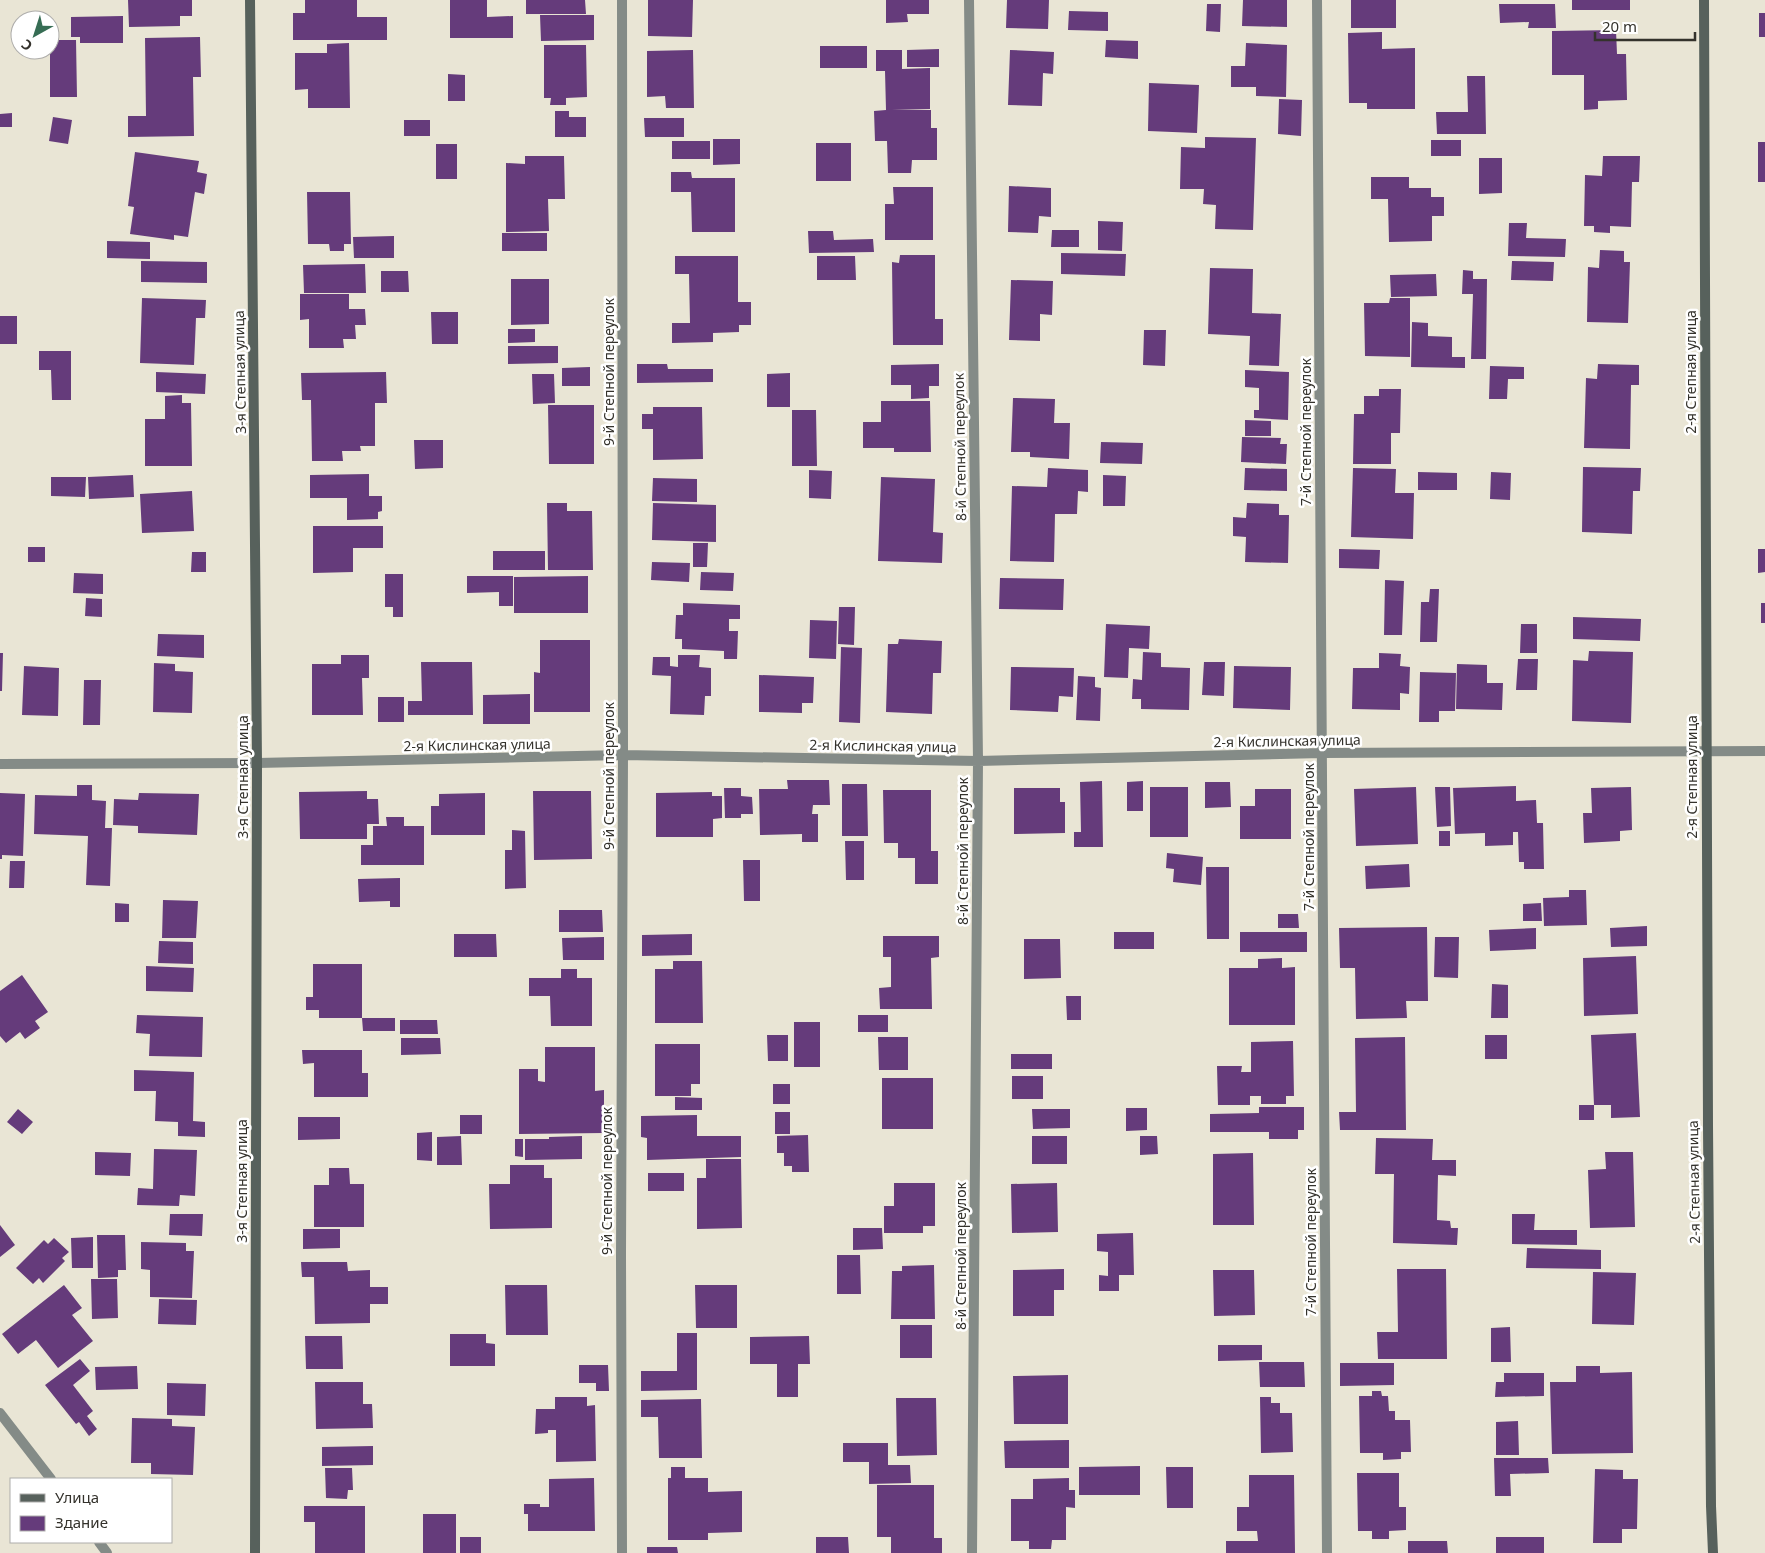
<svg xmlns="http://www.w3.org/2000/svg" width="1765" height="1553" font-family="'Noto Sans',sans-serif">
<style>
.building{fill:#653b7b}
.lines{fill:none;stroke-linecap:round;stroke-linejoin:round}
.street{stroke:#848b87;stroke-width:10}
.secondary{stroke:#57615c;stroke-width:10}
.labels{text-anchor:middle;stroke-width:5;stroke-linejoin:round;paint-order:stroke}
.street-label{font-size:14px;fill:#34322c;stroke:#fff}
</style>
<rect width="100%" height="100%" fill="#e9e5d5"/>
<!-- building -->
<path class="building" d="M128,0h64v16h-12v10l-51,1z
M305,0h52v17h30v23h-94v-27h12z
M450,0h37v17l26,-1v22h-63z
M526,0h59l1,14h-60z
M648,0h45l-1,37 -44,-1z
M886,0h43v14h-22l1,8 -22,1z
M1007,0h42l-1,29 -42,-1z
M1243,0h44v27l-45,-1z
M1351,0h45v28h-45z
M1572,0h58v10h-58z
M1207,4h14l-1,28 -14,-1z
M1499,4h56l1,24h-28l1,-6 -29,1z
M1069,11l39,1v19l-40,-1z
M1759,13h6v24h-6z
M540,15h54v25l-53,1z
M123,16v27h-43v-6h-9v-20z
M1616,30l1,24h9l1,46 -29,1v8l-14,1v-35h-32v-44z
M1382,32v17l33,-1v61h-48v-6h-18l-1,-70z
M200,37l1,40h-8l1,59 -66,1v-21h18l-1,-78z
M50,40h26l1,57h-27z
M1106,40l32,1v18l-33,-2z
M349,43l1,65h-42v-19l-13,1v-37h32v-9z
M1246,43l41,2 -1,52 -30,-1v-9h-25v-21h14z
M544,45h42l1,52 -21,1v7h-16l1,-7h-7z
M820,46h47v22h-47z
M939,49v18h-32v-17z
M693,50l1,58h-28l-1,-12 -18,1v-46z
M876,50h26v19l28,-1v41l-38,1h39v18h6v32h-25l-1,13h-23l-1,-32h-12l-1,-30 12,-1 -1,-39h-9z
M1010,50l44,2 -1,22 -10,-1 -1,33 -34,-1z
M448,74l17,1v26h-17z
M1467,76h18l1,58h-49l-1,-22h32z
M1149,83l50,2 -2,48 -49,-2z
M1279,99l23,1 -1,36 -23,-2z
M555,111h14v6h17v20h-31z
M12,113v14h-12v-13z
M53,117l19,3 -4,24 -19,-3z
M644,118h40v19h-39z
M404,120h26v16h-26z
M1205,137l51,1 -3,92 -38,-1 1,-24 -13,-1 1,-15h-24l1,-42 24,1z
M713,139h27v25l-27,1z
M1431,140h30v16h-30z
M672,141h38v18h-38z
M1758,142h7v40h-7z
M816,143h35v38h-35z
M436,144h21v35h-21z
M135,152l64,9 -2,11 10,2 -3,20 -9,-2 -7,45 -14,-2v5l-44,-6 4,-27 -6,-1z
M525,156h39l1,43h-17l1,32 -43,1v-69l19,1z
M1603,156h37l-1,26h-7l-1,45 -21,-1v7l-16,-1v-6h-10l1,-51 17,1z
M1479,158h23v35l-23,1z
M671,172h20l1,6h43v54h-43l-1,-40h-20z
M1371,177h38v11h22v9h13v19h-12v25l-43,1 -1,-43h-17z
M1009,186l42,2v29l-12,-1 -1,17 -30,-1z
M893,187h40v53h-48v-36h9z
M307,192h43l1,52h-7v7h-14l-1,-7h-21z
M1098,221l25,1 -1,29 -24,-1z
M1509,223h18l-1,15 40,1 -1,18 -57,-1z
M1052,230h27v17h-28z
M808,231h25l1,9 39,-1 1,13 -65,1z
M502,233h45v18h-45z
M394,236v22h-40l-1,-21z
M107,241l43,1v17l-43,-1z
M1600,250l24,1v11h6l-2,61 -41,-1 1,-55 11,1z
M1061,253l65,1 -1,22 -64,-2z
M900,255h35v64h8v26h-50l-1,-83 7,1z
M675,256h63v46h13v23h-12v7l-26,1v9l-41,1v-20h18l-1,-49h-14z
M817,256h38l1,24h-39z
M141,261l66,1v21l-66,-1z
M1512,261l42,1 -1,19 -42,-1z
M365,264l1,29h-62l-1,-28z
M1210,268l43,1 -1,44 29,1 -2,52 -30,-1 1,-29 -42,-2z
M1463,270l10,1v8h14l-1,80h-15l2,-65h-11z
M381,271h27l1,21h-28z
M1436,274l1,22 -46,1 -1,-22z
M511,279h38v45l-38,1z
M1011,280l42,1 -1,34 -12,-1v27l-31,-1z
M300,294h49v15h16l1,16h-11l1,14h-13l1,9h-35v-29l-9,1z
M142,298l64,2 -1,18h-9l-2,47 -54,-2z
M1390,298h20v59l-45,-1 -1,-53h25z
M431,312h27v32h-26z
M0,316h17v28h-17z
M1412,322l16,1v13l24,1v20h13v11l-54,-1z
M508,329h27v13l-27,1z
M1144,330h22l-1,36 -22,-1z
M508,346h50v17l-50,1z
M39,351h32v49h-19l-1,-30h-12z
M637,364h30l1,5h45v13l-76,1z
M939,364v22h-10v12l-18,1v-14h-20v-20z
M1598,364l41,1v20h-8l-1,64 -46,-1 2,-70 11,1z
M1490,366l34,1v12h-16l-1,20h-18z
M590,367v19h-28v-18z
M1245,370l44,2 -1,48 -34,-2v-8h5v-22l-14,-1z
M156,372l50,2 -1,20 -49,-2z
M386,372l1,31h-12v43h-15l1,5h-19l1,10h-31l-1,-61h-9l-1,-27z
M790,373v34h-23v-33z
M532,374h22l1,29 -22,1z
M1379,389h22l-1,44h-9v31h-38l1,-50h10v-18h15z
M182,395v8h9l1,63h-47v-47h20v-23z
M1013,398l42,1 -1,24h16l-1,36 -39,-2v-5h-19z
M881,401h49l1,51h-37v-4h-31v-26h18z
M548,405h46v59h-45z
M653,407h49l1,52 -50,1v-31h-11v-15h11z
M792,410h24l1,56h-25z
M1245,420l26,1v15h-26z
M1242,437l39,1 -1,6h7l-1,20 -45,-2z
M414,440h29v28l-28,1z
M1101,442l42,1 -1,21 -42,-1z
M1583,467l58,1 -1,23h-7l-1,43 -50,-2z
M1048,468l40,2v22l-10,-1 -1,23h-22l-1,48 -44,-1 2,-75 35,1z
M1245,468l42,1v22l-43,-1z
M1353,468l43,1 -1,24h19l-1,46 -62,-2z
M809,470l23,1 -1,28 -22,-1z
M1418,472l39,1v17h-39z
M1491,472l20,1 -1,27 -20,-1z
M369,474v22h13v15l-4,1v7l-31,1v-22h-37v-23z
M133,475l1,22 -45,2 -1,-22z
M1103,475l23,1 -1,30h-22z
M51,477h35l-1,20 -34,-1z
M881,477l54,2 -2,53 10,1 -1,30 -64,-2z
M653,478l44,1v23l-45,-1z
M192,491l2,40 -52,2 -2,-39z
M547,503h20v8h25l1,59h-45z
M653,503l63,2v37l-64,-2z
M1247,503l32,1v11h10l-1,48 -43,-1 1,-25 -13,-1v-19l13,1z
M313,526h70v22h-30v24l-40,1z
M693,543h15l-1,24h-14z
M28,547h17v15h-17z
M1339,549l41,1 -1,19 -40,-1z
M1758,549h7v23l-7,1z
M493,551h52v19h-52z
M192,552h14v20h-15z
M652,562l38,1 -1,19 -38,-2z
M701,572l33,1 -1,18 -33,-1z
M74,573l29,1v20l-30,-1z
M385,574h18v43h-10v-10h-8z
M467,576h46v30h-14v-14l-32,1z
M588,576v37h-74v-36z
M1000,578l64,1 -1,31 -64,-1z
M1385,580l19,1 -2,54h-18z
M1430,589h9l-2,53h-17l1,-40h8z
M86,598l16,1v18l-17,-1z
M683,603l57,2v14h-11v12h9l-1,28h-13v-8l-42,-2v-10h-7l1,-24h7z
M1761,603h4v20h-4z
M839,607h16l-1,38 -16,-1z
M1573,617l68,2 -1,22 -67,-2z
M810,620l27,1 -1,38 -27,-1z
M1106,624l44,2 -1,23 -20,-1 -1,30 -24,-1z
M1521,624h16v29h-17z
M158,634l46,1v23l-47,-2z
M899,639l43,2 -1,32h-8l-1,41 -46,-2 2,-68h10z
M540,640h50v72h-56v-40l6,1z
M841,647l21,1 -2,75 -21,-1z
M1589,651l44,1 -2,71 -59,-2 1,-61 15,1z
M1143,652l18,1v14l29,1 -1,42 -48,-1v-10h-9l1,-20 9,1z
M0,653h3l-1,38h-2z
M1379,653l22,1 -1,12 10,1 -1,27 -9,-1v17l-48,-1 1,-41h26z
M341,655h28v23h-7l1,37h-51v-51h29z
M678,655h22l-1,12 12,1v28h-6l-1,19 -34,-1 1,-38 -19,-1 1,-18h17v9l8,1z
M1518,659h20l-1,31h-21z
M421,662h51l1,53h-65v-14h14z
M1204,662h21l-1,34 -22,-1z
M154,663l21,1v7l18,1 -1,41 -39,-1z
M1457,664l30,1v18h16l-1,27 -46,-1z
M24,666l35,2 -1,48 -36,-1z
M1234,666l57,1 -1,43 -57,-2z
M1011,667l63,1 -1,29 -14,-1 -1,16 -48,-2z
M1420,672l36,1 -1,38h-16v11h-20z
M759,675l55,2 -1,26h-11v10l-43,-1z
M1078,676l17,1v10l6,1 -1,33 -24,-1z
M84,680h17l-1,45h-17z
M530,694v30h-47v-29z
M378,697h26v25h-26z
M787,780h42l1,25h-17l-1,9h6v28h-16v-8l-42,1 -1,-46h29z
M1102,781l1,66h-29v-15h7l-1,-50z
M1143,781v30h-16v-29z
M1205,782h25l1,25 -26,1z
M842,784h25l1,52h-26z
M77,785h15v15l14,1 -1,27h7l-2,58 -24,-1 2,-49 -54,-2 1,-39 42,1z
M1516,786v15l20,-1 1,23h6l1,46h-20v-7h-5l-1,-30h-5v13l-28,1v-13l-30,1 -2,-46z
M1150,787h38v50h-38z
M1416,787l2,57 -62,2 -2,-57z
M1435,787h15l1,39 -14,1z
M1631,787l1,43 -12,1v10l-36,2 -1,-30h9l-1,-25z
M724,788h17v8l11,1 1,17h-12v4h-16z
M1014,788h46v14h5v31l-51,1z
M1255,789h36v50h-51v-33h15z
M883,790h48v61h7v33h-23v-26h-17v-15h-14z
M367,791v8h11l1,25h-12v15h-67l-1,-47z
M533,791h58l1,68 -58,1z
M712,792v4h10v22l-9,1v18h-57v-44z
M0,793l25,1 -2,62 -21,-1v4h-2z
M139,793l60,1 -2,41 -59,-2v-7l-25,-1 1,-26 24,1z
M485,793v42h-54v-29h8v-12z
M386,817h18v9h20v39h-63v-20h12v-19h14z
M512,830l13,1 1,57 -21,1v-39h7z
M1439,831h11v15h-11z
M845,841h19v39h-18z
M1167,853l36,4 -2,28 -28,-3 1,-13 -8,-1z
M743,860h17v41h-16z
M10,861h15l-1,27h-15z
M1409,864l1,23 -44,2 -1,-23z
M1206,867h23v72h-22z
M400,878v29h-10v-6l-31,1 -1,-23z
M1569,890h17l1,35 -43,1 -1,-28 26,-1z
M163,900l35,1 -2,37h-34z
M115,903l14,1v18h-14z
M1541,903l1,18h-19v-17z
M559,910h43l1,22h-44z
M1278,914h20l1,14h-21z
M1647,926v20l-36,1 -1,-19z
M1427,927l1,74h-22l1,17 -51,1 -1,-51h-15l-1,-40z
M1536,928v21l-46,2 -1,-21z
M1114,932h40v17h-40z
M1240,932h67v20h-67z
M454,934h42l1,23h-43z
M692,934v21l-50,1v-21z
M883,936h56v21l-8,1 1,51h-52l-1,-21 12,-1v-30h-8z
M604,937v23h-41l-1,-22z
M1435,937h24l-1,41 -24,-1z
M1024,939h36l1,39 -37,1z
M159,941l34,1v22l-35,-1z
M1636,956l2,58 -54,2 -1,-58z
M1282,958v10l13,-1v58h-66v-57h29v-9z
M673,961h29l1,62h-48v-54h18z
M313,964h49v54h33v13h-32l-1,-13h-43v-8h-13v-13h7z
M146,966l48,2 -1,24 -47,-1z
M561,969h16v9h15v48h-41l-1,-30h-21v-18h32z
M22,975l26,37 -13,9 5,7 -15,11 -5,-7 -14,11 -6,-7v-45z
M1492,984l16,1v33h-17z
M1066,996h15v24h-14z
M137,1015l66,2 -1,40 -53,-1 1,-22 -14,-1z
M858,1015h30v17h-30z
M400,1020h37l1,14h-38z
M794,1022h26v45h-26z
M1636,1033l4,84 -29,1v-13h-17v15h-15v-15h15l-3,-70z
M767,1035h21v26h-20z
M1485,1035h22v24h-22z
M878,1037h30v33h-29z
M1405,1037l1,93h-66l-1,-18h17l-1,-74z
M401,1038h39l1,16 -40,1z
M1293,1041l1,55h-8v8h-25v-8h-11v9h-32l-1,-39h25l-1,6h10v-30z
M655,1044h45v40h-9v12h-36z
M545,1047h50v44l9,-1v43l-85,1v-65h19v12l7,1z
M302,1050h60v23h6v24h-54v-34l-11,1z
M1011,1054h41v15h-41z
M134,1070l60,2 -1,49 12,1v15l-27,-1v-14l-23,-1 1,-30h-22z
M1012,1076h31v23h-31z
M882,1078h51v51h-51z
M773,1084h17v20h-17z
M675,1097l27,1v12h-27z
M1259,1107h45v23h-6v9h-29v-7h-59v-18l49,-1z
M1126,1108h21v22l-21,1z
M18,1109l15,13 -11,12 -15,-12z
M1032,1109h38v19l-37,1z
M775,1112h15v22h-15z
M460,1115h22v19h-22z
M697,1115v21h44v21l-94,3v-22l-6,-1v-21z
M298,1117h42v22l-42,1z
M432,1132v29l-15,-1v-27z
M808,1135l1,37h-17v-6h-8v-13h-7v-17z
M461,1136l1,29h-25v-28z
M582,1136v23l-57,1v-21h24v-2z
M1032,1136h35v28h-35z
M1140,1136h17l1,18 -18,1z
M1376,1138l57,1 -1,21h24v16l-18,-1 -1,45 13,1 1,7h7l-1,17 -64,-2 1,-69h-19z
M515,1139h8v18l-8,-1z
M154,1149l43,1 -2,46 -15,-1 -1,11 -42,-1 1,-17 15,1z
M95,1152l36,1 -1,23 -35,-1z
M1605,1152h28l2,75 -45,1 -2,-58 18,-1z
M1253,1153l1,72h-41v-71z
M706,1159h35l1,69 -45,1v-51h9z
M510,1165h34v13h8v50l-62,1 -1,-45h21z
M329,1168h20l1,16h14v43h-50v-42h15z
M648,1173h36v18h-36z
M894,1183h41v43h-12v7h-39v-27h10z
M1057,1183l1,49 -46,1 -1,-49z
M170,1214h33l-1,22 -33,-1z
M1512,1214h23l-1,16h43v15l-65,-1z
M0,1225l15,20 -15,12z
M853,1228h29l1,21 -30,1z
M303,1229h37v19l-37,1z
M1133,1233l1,42h-15v16h-20v-16l9,1v-24l-11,-1v-17z
M97,1235h28l1,35h-8v7l-20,1z
M93,1237v31h-21l-1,-30z
M54,1238l15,14 -7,6 3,3 -22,22 -4,-5 -6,6 -17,-16 28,-28 4,4z
M141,1242l45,1v8h8l-2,47 -42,-1v-27l-9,-1z
M1527,1248l74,2v19l-75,-1z
M837,1255h23l1,39h-24z
M301,1262h46l1,9 22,-1v17h18v17h-18v19l-55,1 -1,-47h-12z
M934,1265l1,54h-44l1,-48h10v-5z
M1064,1269v21h-10v26h-41v-46z
M1397,1269h49l1,90h-69l-1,-27h21z
M1213,1270h41l1,45 -41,1z
M1593,1272l43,1 -2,52 -42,-1z
M91,1279h26l1,39 -26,1z
M64,1285l18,23 -10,7 21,26 -35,27 -22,-28 -18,14 -16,-20z
M505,1285h42l1,50h-42z
M695,1285h42v43h-41z
M159,1299l38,1 -1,25 -38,-1z
M900,1325h32v33h-32z
M1510,1327l1,35h-20v-34z
M677,1333h20v57l-56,1v-20h36z
M450,1334h36v9l9,1v22h-45z
M305,1336h37l1,33h-37z
M809,1336l1,28h-12v33h-21v-33h-27v-27z
M1218,1345h44v15l-44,1z
M80,1359l10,12 -17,14 20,26 -6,5 10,13 -8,7 -10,-14 -3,2 -31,-39z
M1259,1362h45l1,25h-45z
M1340,1363h54v22l-54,1z
M579,1365h29l1,26h-13v-8h-17z
M137,1366l1,23 -42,1 -1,-23z
M1576,1366h24v7l32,-1 1,81 -81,1 -2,-72h26z
M1504,1373h40v23l-49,1 1,-15h8z
M1068,1375v49h-54l-1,-48z
M315,1382h48v22h9l1,24 -57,1z
M167,1383l39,1 -1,32 -38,-1z
M1372,1391h9l1,5h6l1,15h6v9h15l1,32h-10v7l-18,1v-7h-23l-1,-57h13z
M555,1397h32v9l8,-1 1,56 -40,1v-32h-8v3l-13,1 1,-25h19z
M1260,1397h11v6h9v10h12l1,39 -32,1z
M896,1398h40l1,57 -40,1z
M701,1399l1,59h-43l-1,-41h-17v-17z
M132,1418l40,1v7l23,1 -2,48 -42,-1v-11h-20z
M1518,1421l1,34h-23v-33z
M1069,1440v28h-64l-1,-27z
M843,1443h45v22h22l1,18 -42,1v-22h-26z
M373,1446v19l-51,1v-19z
M1494,1458h54l1,15 -39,1 1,22h-16z
M1140,1466v29h-61v-28z
M671,1467h14v11h23v14l34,-1v41l-34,1v7h-40v-62h3z
M1166,1467h27v41h-26z
M325,1468h27l1,22h-5l-1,9 -21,-1z
M1595,1469l28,1v9h15l-1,50h-15v14h-29z
M1357,1473h42v34h7v23l-17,1v8h-17v-8h-14z
M1249,1475h45l1,78h-69v-12h32l-1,-10h-20v-24h12z
M594,1478l1,53h-67v-17h-4v-10h16v3h9v-28z
M1069,1478v12h6v18l-9,-1v33h-14l-1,9h-22v-8h-18v-42h22v-20z
M877,1485h57v53h8v15h-51v-16h-14z
M304,1506h61v47h-50v-31h-11z
M423,1514h33v39h-33z
M460,1537h21v16h-21z
M816,1537h32l1,16h-33z
M1496,1537h48v16h-48z
M1408,1541h39l1,12h-40z
M647,1547h30l1,6h-31z"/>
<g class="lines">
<!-- street -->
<path class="street" d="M622,0l1,755 -2,500 1,298
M969,0l9,761 -6,792
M1317,0l10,1553
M0,764l257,-1 366,-8 355,6 344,-8 443,-2
M0,1413l51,66
M99,1542l8,11"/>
<!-- secondary -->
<path class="secondary" d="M250,0l7,763 -2,790
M1704,0l4,1126 3,380 2,47"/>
</g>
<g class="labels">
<!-- street labels -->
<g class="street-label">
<text transform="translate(240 372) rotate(-91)" y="5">3-я Степная улица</text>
<text transform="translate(609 372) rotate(-90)" y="5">9-й Степной переулок</text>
<text transform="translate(1691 372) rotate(-90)" y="5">2-я Степная улица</text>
<text transform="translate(1306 432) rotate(-90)" y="5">7-й Степной переулок</text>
<text transform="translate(960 447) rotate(-91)" y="5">8-й Степной переулок</text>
<text transform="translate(1287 741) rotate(-1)" y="5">2-я Кислинская улица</text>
<text transform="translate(477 745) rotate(-1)" y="5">2-я Кислинская улица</text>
<text transform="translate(883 746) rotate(1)" y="5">2-я Кислинская улица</text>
<text transform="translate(609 776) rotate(-90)" y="5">9-й Степной переулок</text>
<text transform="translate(243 777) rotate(-90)" y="5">3-я Степная улица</text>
<text transform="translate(1692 777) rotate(-90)" y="5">2-я Степная улица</text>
<text transform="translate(1309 837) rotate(-90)" y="5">7-й Степной переулок</text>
<text transform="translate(963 851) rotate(-90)" y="5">8-й Степной переулок</text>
<text transform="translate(242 1181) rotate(-90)" y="5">3-я Степная улица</text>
<text transform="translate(607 1181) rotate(-90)" y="5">9-й Степной переулок</text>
<text transform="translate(1694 1182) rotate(-91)" y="5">2-я Степная улица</text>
<text transform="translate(1311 1242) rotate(-90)" y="5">7-й Степной переулок</text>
<text transform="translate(961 1256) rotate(-90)" y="5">8-й Степной переулок</text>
</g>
</g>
<!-- legend -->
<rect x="10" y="1478" width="162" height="65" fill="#ffffff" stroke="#aeadab"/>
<rect x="20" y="1494" width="25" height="8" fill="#57615c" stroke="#aeadab"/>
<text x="55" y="1503" font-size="15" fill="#34322c">Улица</text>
<rect x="20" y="1516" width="25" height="15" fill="#653b7b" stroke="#aeadab"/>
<text x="55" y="1528" font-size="15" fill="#34322c">Здание</text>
<!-- north arrow -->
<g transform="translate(35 35) rotate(219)"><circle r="24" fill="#ffffff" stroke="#aeadab"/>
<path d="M0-4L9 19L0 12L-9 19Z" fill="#366d54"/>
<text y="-8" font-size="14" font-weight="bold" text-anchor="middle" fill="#34322c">С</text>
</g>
<!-- scale -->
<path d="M1595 32v8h100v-8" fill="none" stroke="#34322c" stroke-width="2.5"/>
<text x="1602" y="32" font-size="15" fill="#34322c" stroke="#ffffff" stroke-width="4" paint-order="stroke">20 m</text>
</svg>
